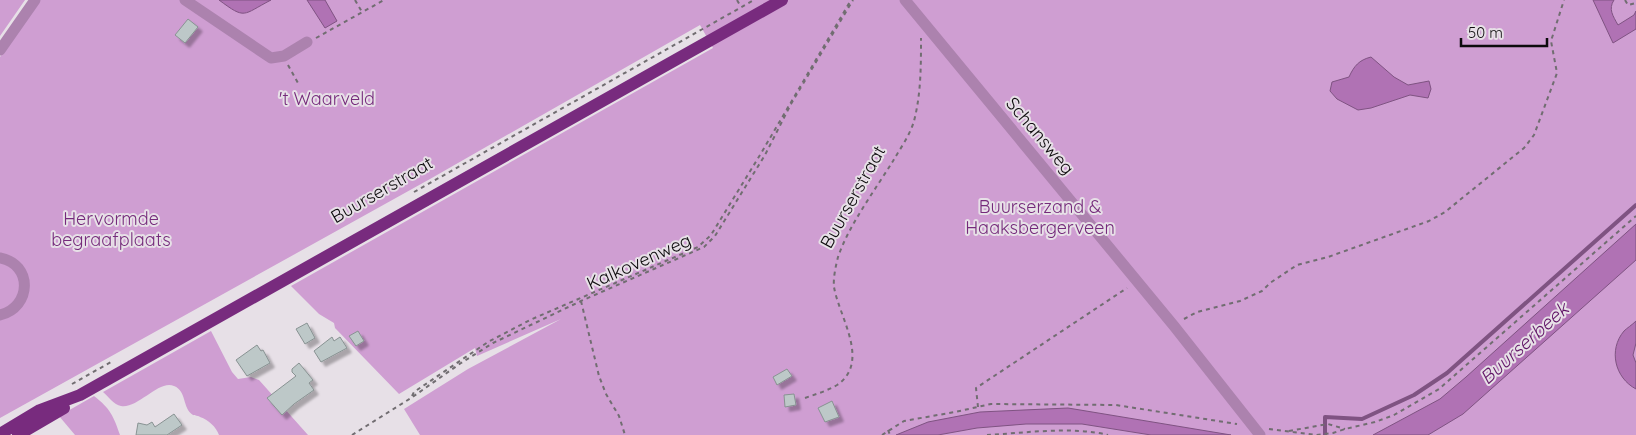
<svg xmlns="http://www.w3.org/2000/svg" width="1636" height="435" font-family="Quicksand,sans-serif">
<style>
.green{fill:#cf9ed2}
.water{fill:#b072b4;stroke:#7f5382}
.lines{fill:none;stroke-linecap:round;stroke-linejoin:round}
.stream{stroke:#7f5382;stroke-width:4}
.building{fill:#bdc8c8;stroke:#889292;filter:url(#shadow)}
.path{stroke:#716d71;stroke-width:2;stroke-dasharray:4 4;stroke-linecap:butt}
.minor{stroke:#ac82ae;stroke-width:11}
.major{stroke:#782b7e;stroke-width:12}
.labels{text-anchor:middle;stroke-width:4;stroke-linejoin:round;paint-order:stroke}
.park-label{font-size:18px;fill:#752a7b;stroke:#e7e0e7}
.street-label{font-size:18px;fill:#0d0b0d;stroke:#e7e0e7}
.water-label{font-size:19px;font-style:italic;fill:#611567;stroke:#e7e0e7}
</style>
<defs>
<filter id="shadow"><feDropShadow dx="4.5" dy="4.5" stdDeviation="1" flood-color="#0004"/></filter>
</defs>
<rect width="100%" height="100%" fill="#e7e0e7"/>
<!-- green -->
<path class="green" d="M0,0h25l-25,36z
M40,0h1596v435h-1216l-16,-26 64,-40 93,-50 -84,37 -2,-8 -76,46 -64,-66 -1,-5 -15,-9 -28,-28 422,-238 -13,-23 -270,154 -430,239v-361z
M211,331l21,41 6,7 13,-2 8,3 49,55h-89c-3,-8 -10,-15 -19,-18 0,-1 -7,-2 -7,-2 -11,-7 -6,-24 -19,-29 -15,-7 -36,23 -53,20 -7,-1 -13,-10 -18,-14z
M94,396c16,12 20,21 26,39h-45l-16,-19z"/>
<!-- water -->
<path class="water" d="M219,0h52c-29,15 -25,20 -52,0z
M307,0h18l12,21 -12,7z
M1593,0h21c-6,9 -1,16 4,25l16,-10 2,-4v18l-23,14z
M1371,57l23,20 14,8 21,-4 2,8 -3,9 -18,-3 -39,13 -13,2 -21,-11 -7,-8 2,-9 17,-5c5,-11 10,-17 22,-20z
M1636,224v36l-173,154 -35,21h-55l67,-36 26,-22z
M1636,321v22l-3,12 3,8v26c-21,-11 -28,-39 -12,-58 3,-3 8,-6 12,-10z
M1068,408l163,27h-80l-69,-11h-56l-49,4 -39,7h-42l32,-13 52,-10z"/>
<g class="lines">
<!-- stream -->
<path class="stream" d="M1325,435v-18l37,2 52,-24 33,-22 189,-168"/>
</g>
<!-- building -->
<path class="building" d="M188,19l10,8 -13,16 -10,-8z
M307,323l8,15 -10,6 -9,-15z
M358,331l6,10 -8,5 -7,-10z
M332,337l2,4 6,-4 7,11 -26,14 -7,-11z
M257,345l4,6 2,-1 7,13 -23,13 -11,-16z
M299,363l14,17 -4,3 5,7 -20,14 -12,11 -15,-17 29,-22 -4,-4v-3z
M787,369l5,7 -15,9 -4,-8z
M794,394l2,11 -11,2 -1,-12z
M832,401l7,16 -14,5 -7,-14z
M174,414l8,11 -15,10h-31l2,-12 9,2 5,-3 3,5z"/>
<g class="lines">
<!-- path -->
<path class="path" d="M355,0l7,12
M737,0l4,7
M1625,0l3,5 8,-2
M316,38l68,-38
M288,65l10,18
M414,192l340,-192
M581,301l18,75 7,18 13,22 6,19
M1184,319l13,-7 43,-11 22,-10 8,-8 27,-18 31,-8 101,-36 16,-9 79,-64 10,-13 23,-62 -6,-32 13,-41
M72,384l39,-22
M412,396l2,-4 74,-50 42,-22 168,-73 13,-12 49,-80 91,-155
M805,398c11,-4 22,-7 32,-13 34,-23 2,-68 -3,-98 -1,-9 2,-22 4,-30 11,-32 37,-67 55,-96 7,-12 17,-26 21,-40 7,-27 7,-55 7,-83
M978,407l-2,-19 151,-100
M1269,429l47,6 17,-2 12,-4 30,-7 19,-7 45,-26 197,-173
M888,430l2,5
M1289,431l39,-7 17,5
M352,435l59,-37 50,-35 32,-20 88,-42 123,-54 11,-11 50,-81 26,-51 62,-104
M882,435l22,-14 51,-9 36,-8 125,1 121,19
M987,435c37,-2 86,-9 121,0"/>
<!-- minor -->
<path class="minor" d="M185,0l86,58 13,-2 23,-14
M905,0l269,326 86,109
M0,50l35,-50
M0,258c33,6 32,49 0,57"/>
<!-- major -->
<path class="major" d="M0,434l40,-24 40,-15 702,-395
M18,435l46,-27"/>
</g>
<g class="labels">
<!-- park labels -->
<g class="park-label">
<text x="327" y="105">'t Waarveld</text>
<text x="1040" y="213">Buurserzand &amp;<tspan x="1040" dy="21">Haaksbergerveen</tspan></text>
<text x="111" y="225">Hervormde<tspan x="111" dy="21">begraafplaats</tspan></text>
</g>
<!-- street labels -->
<g class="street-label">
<text transform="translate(1040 136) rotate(50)" y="6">Schansweg</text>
<text transform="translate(382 190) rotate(-30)" y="6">Buurserstraat</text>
<text transform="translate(853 197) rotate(-61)" y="6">Buurserstraat</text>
<text transform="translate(639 262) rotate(-24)" y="6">Kalkovenweg</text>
</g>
<!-- water labels -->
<g class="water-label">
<text transform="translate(1524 343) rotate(-42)" y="7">Buurserbeek</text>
</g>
</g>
<!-- scale -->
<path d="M1461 38v8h86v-8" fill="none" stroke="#0d0b0d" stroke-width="2.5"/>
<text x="1468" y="38" font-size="15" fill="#0d0b0d" stroke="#e7e0e7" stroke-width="4" paint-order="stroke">50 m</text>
</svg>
